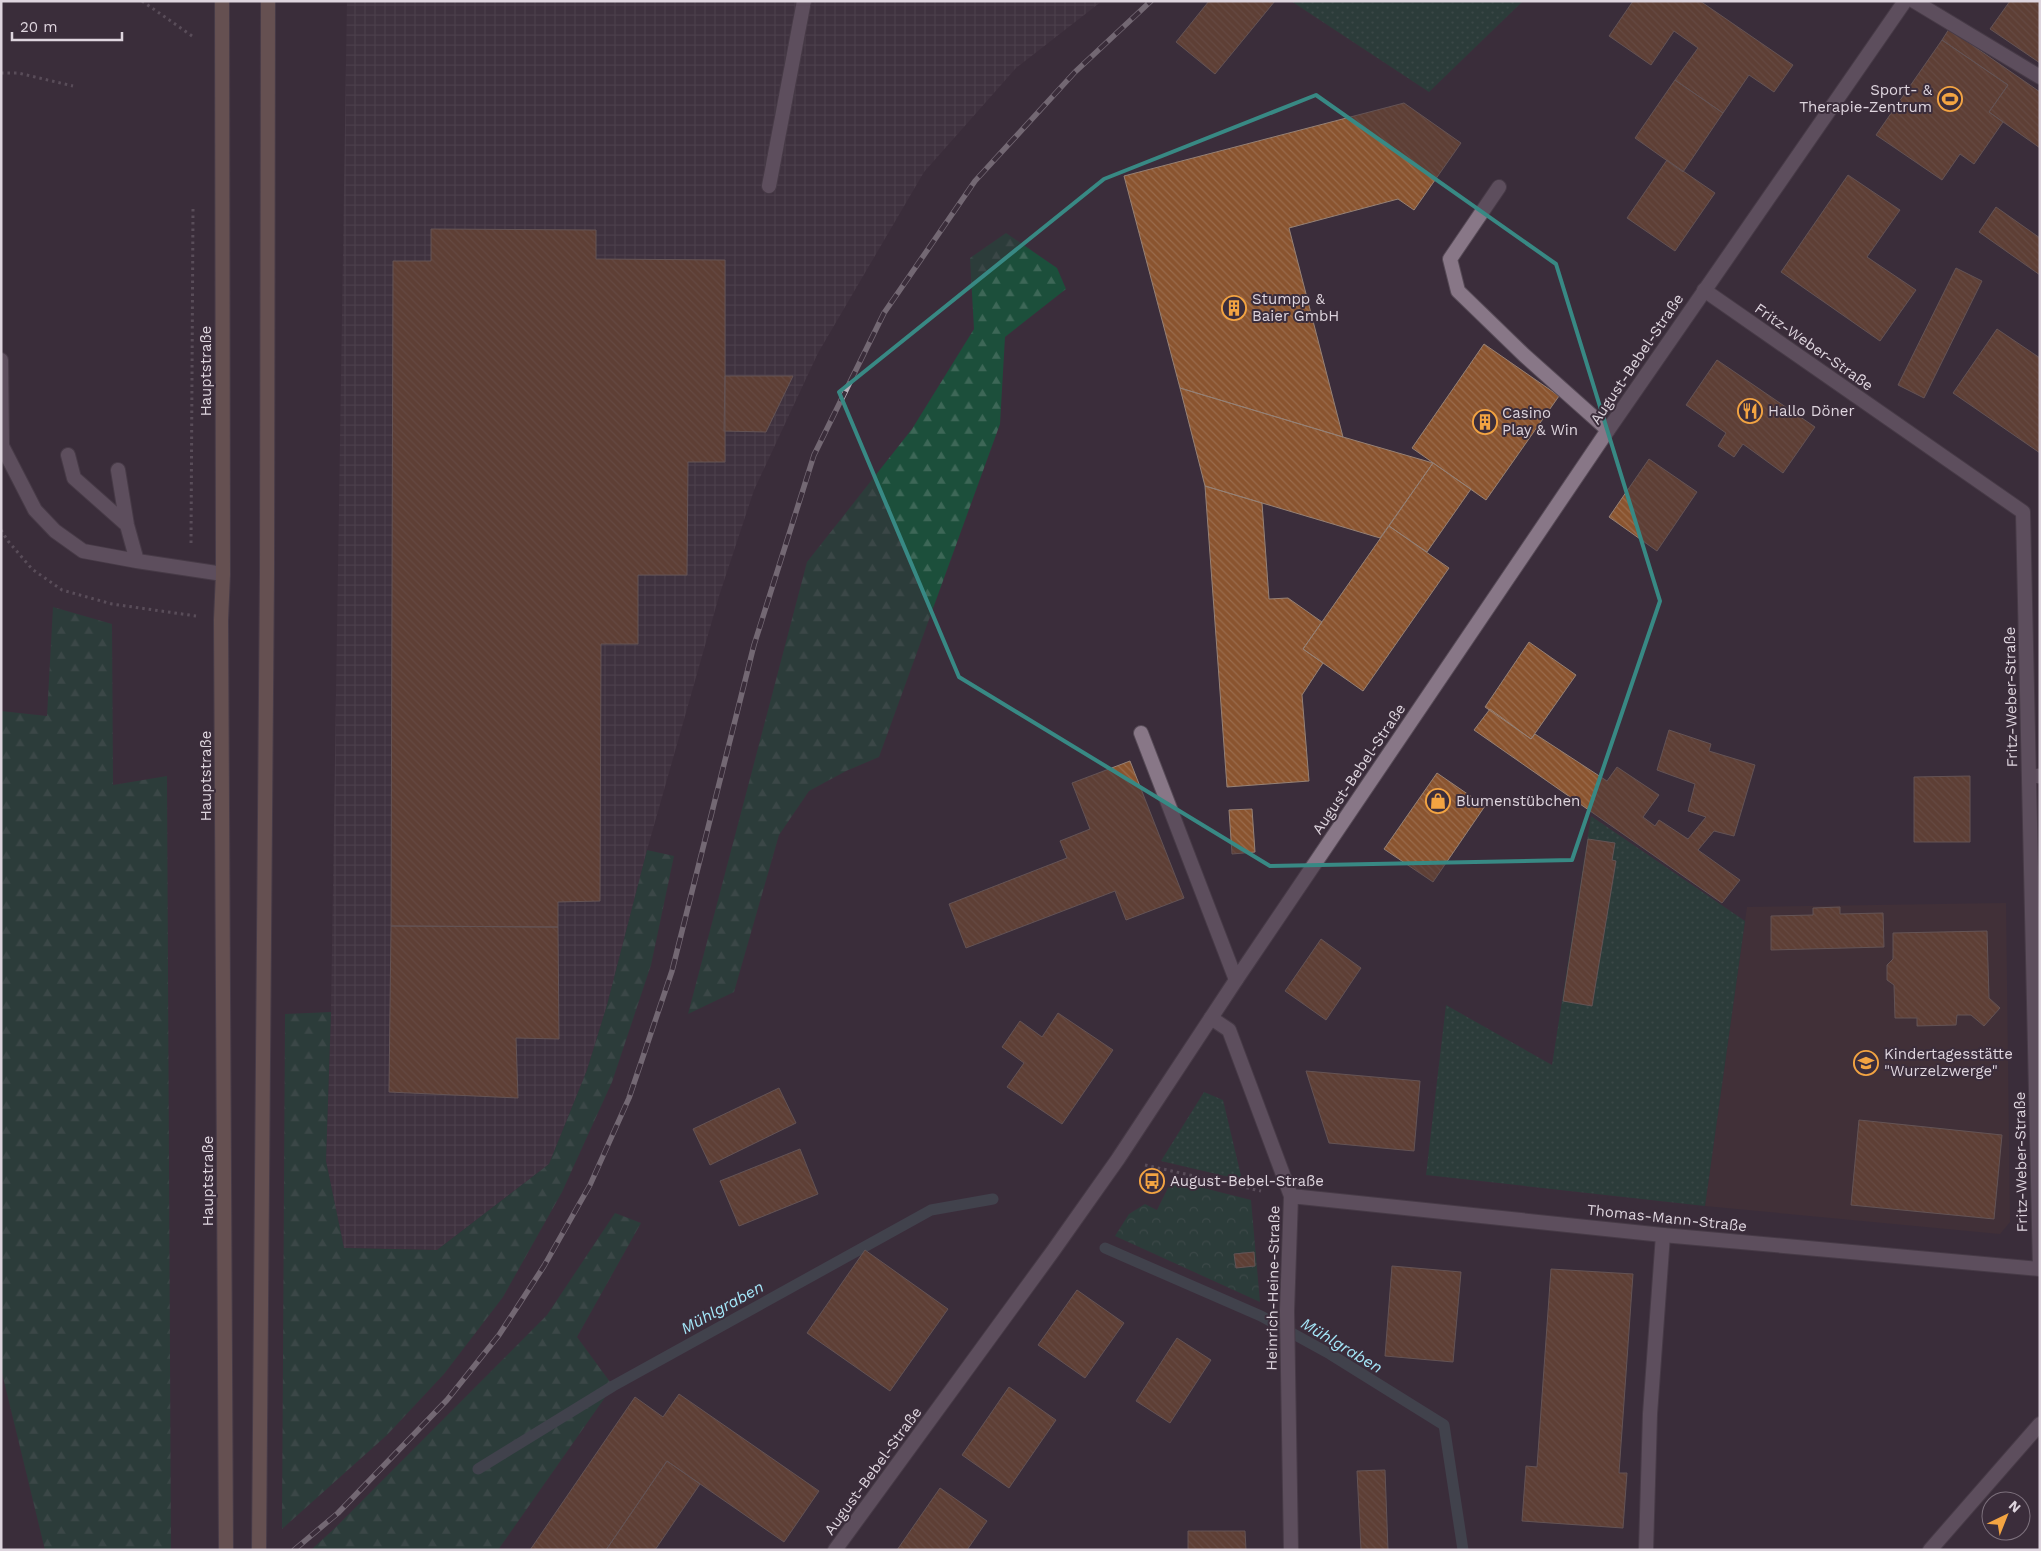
<svg xmlns="http://www.w3.org/2000/svg" width="2041" height="1551" font-family="'Work Sans',sans-serif">
<style>
.industrial{fill:url(#industrial-grid)}
.education{fill:#493436}
.grass{fill:url(#grass-dots)}
.forest{fill:url(#forest-firs)}
.park{fill:url(#park-crowns)}
.lines{fill:none;stroke-linecap:round;stroke-linejoin:round}
.stream{stroke:#4a5b63;stroke-width:11}
.building{fill:url(#building-back-hatch);stroke:#968175}
.service-casing{stroke:#574b57;stroke-width:16}
.minor-casing{stroke:#574b57;stroke-width:16}
.tertiary-casing{stroke:#574b57;stroke-width:16}
.secondary-casing{stroke:#574b57;stroke-width:16}
.path{stroke:#7f737f;stroke-width:3;stroke-dasharray:2.5 4;stroke-linecap:butt}
.service{stroke:#887787;stroke-width:14}
.minor{stroke:#887787;stroke-width:14}
.tertiary{stroke:#887787;stroke-width:14}
.secondary{stroke:#997b6e;stroke-width:14}
.rail-casing{stroke:#b9afb9;stroke-width:5.5}
.rail{stroke:#3b2d3b;stroke-width:4;stroke-dasharray:11;stroke-linecap:butt}
.marked{fill:none;stroke:#388984;stroke-width:4;stroke-linejoin:round}
.labels{text-anchor:middle;stroke-width:4;stroke-linejoin:round;paint-order:stroke}
.poi-label{font-size:15px;fill:#ded5de;stroke:#3b2d3b;text-anchor:start}
.street-label{font-size:15px;fill:#ded5de;stroke:#3b2d3b}
.water-label{font-size:16px;font-style:italic;fill:#a4e7f9;stroke:#3b2d3b}
</style>
<defs>
<pattern id="industrial-grid" width="8" height="8" patternUnits="userSpaceOnUse" patternTransform="scale(1.25)"><rect width="8" height="8" fill="#463845"/><path d="M0 4h8M4 0v8" fill="none" stroke="#60545f"/></pattern>
<pattern id="grass-dots" width="8" height="8" patternUnits="userSpaceOnUse" patternTransform="scale(1.25)"><rect width="8" height="8" fill="#1c4f3b"/><path d="M2 2h.1M6 6h.1" fill="none" stroke="#3d6757" stroke-width="1.8" stroke-linecap="round"/></pattern>
<pattern id="forest-firs" width="22" height="20" patternUnits="userSpaceOnUse" patternTransform="scale(1.25)"><rect width="22" height="20" fill="#1c4f3b"/><path d="M5 1l3.5 6h-7zM16 11l3.5 6h-7z" fill="#3d6757"/></pattern>
<pattern id="park-crowns" width="20" height="18" patternUnits="userSpaceOnUse" patternTransform="scale(1.25)"><rect width="20" height="18" fill="#1c4f3b"/><path d="M2 6a3 3 0 1 1 6 0M12 15a3 3 0 1 1 6 0" fill="none" stroke="#3d6757"/></pattern>
<pattern id="building-back-hatch" width="6" height="6" patternUnits="userSpaceOnUse" patternTransform="scale(1.25)"><rect width="6" height="6" fill="#8a542f"/><path d="M-1 5l2 2M0 0l6 6M5-1l2 2" fill="none" stroke="#9a6c4d"/></pattern>
</defs>
<rect width="100%" height="100%" fill="#3b2d3b"/>
<!-- industrial -->
<path class="industrial" d="M347,1h755l-86,67 -92,104 -106,181 -64,137 -35,106 -72,254 -40,155 -20,65 -38,94 -112,86 -93,-2 -18,-87 5,-149z"/>
<!-- education -->
<path class="education" d="M2006,903l4,319 -10,12 -295,-28 42,-299z"/>
<!-- grass -->
<path class="grass" d="M1291,1h232l-94,91z
M1591,816l154,105 -40,285 -279,-31 20,-170 106,60z
M1204,1092l19,8 19,80 -81,-19z"/>
<!-- forest -->
<path class="forest" d="M1006,233l51,35 9,21 -61,48 -5,87 -121,333 -33,14 -37,20 -30,44 -45,157 -46,22 119,-452 105,-133 62,-100 -4,-71z
M53,607l59,17 1,161 54,-9 4,774h-126l-44,-181v-658l46,5z
M647,850l27,6 -23,109 -39,117 -50,110 -59,105 -59,77 -57,61 -105,94 3,-515 46,-2 -5,149 18,87 93,2 112,-86 38,-94 20,-65z
M615,1213l26,10 -64,114 36,49 -115,164h-187l24,-22 212,-213z"/>
<!-- park -->
<path class="park" d="M1172,1180l79,20 9,102 -145,-66 14,-22 16,-10 12,6z"/>
<g class="lines">
<!-- stream -->
<path class="stream" d="M1105,1248l156,68 69,38 114,71 19,125
M478,1469l135,-83 318,-176 62,-11"/>
</g>
<!-- building -->
<path class="building" d="M1209,1h66l-60,73 -39,-32z
M1633,1h67l93,64 -19,27 -25,-17 -26,38 -48,-33 23,-32 -24,-17 -23,34 -42,-29z
M2010,1h30v62l-50,-34z
M1949,29l91,63v56l-51,-36 19,-27 -66,-45z
M1942,40l66,45 -19,27 14,10 -29,42 -14,-10 -18,26 -66,-45z
M1675,80l48,33 -40,59 -48,-34z
M1404,103l57,40 -47,67 -16,-11 -109,29 54,209 -163,-49 -56,-212z
M1667,160l48,33 -40,58 -48,-33z
M1848,175l52,35 -33,47 49,33 -36,51 -99,-69z
M1996,207l44,31v37l-61,-43z
M431,229l165,1v29l129,1v202h-37l-1,113h-49v69h-37l-1,257 -42,1v25l-167,-1 2,-665h38z
M1956,268l26,13 -58,117 -26,-13z
M1997,329l43,29v95l-87,-60z
M1484,344l75,52 -73,104 -74,-52z
M1717,360l98,67 -32,46 -40,-29 -9,13 -16,-11 8,-13 -40,-28z
M725,376h68l-27,56 -42,-1z
M1180,388l163,49 90,26 -53,75 -175,-52z
M1649,459l48,33 -40,59 -48,-34z
M1433,463l38,26 -44,63 -38,-26z
M1205,486l57,17 7,96 19,-1 34,24 -19,27 20,14 -21,32 7,86 -82,6z
M1389,526l60,42 -86,123 -60,-42z
M1529,642l47,33 -45,64 -46,-32z
M1490,709l41,30 4,-5 72,47 10,-14 42,28 -16,22 12,9 4,-6 29,19 18,-22 -18,-6 7,-27 -38,-14 12,-40 42,14 -2,7 46,14 -21,71 -20,-5 -16,19 42,30 -18,23 -248,-173z
M1130,761l54,137 -58,22 -11,-29 -149,57 -17,-44 118,-46 -7,-17 30,-12 -18,-46z
M1437,773l48,33 -52,76 -49,-33z
M1970,776v66h-56v-65z
M1252,809l3,43 -23,2 -3,-44z
M1588,839l27,4 -3,17 4,1 -24,145 -29,-5z
M1840,907v7l43,-1 1,34 -113,3v-34l42,-1v-7z
M391,926l167,1 1,112 -43,-1 2,60 -129,-6z
M1987,931l2,67 11,10 -16,18 -13,-11h-14l-1,10 -39,1v-8h-22l-1,-33 -7,-5v-15l6,-6v-26z
M1321,939l40,29 -35,52 -41,-29z
M1058,1013l55,37 -51,74 -55,-37 17,-24 -22,-16 18,-26 22,16z
M1306,1071l114,10 -6,70 -85,-8z
M779,1088l17,35 -86,42 -17,-36z
M1859,1120l143,15 -8,84 -143,-14z
M800,1149l18,45 -79,32 -19,-45z
M865,1250l83,59 -58,82 -83,-58z
M1254,1252l1,14 -19,2 -2,-14z
M1392,1266l69,6 -8,90 -68,-6z
M1551,1269l82,5 -14,199h8l-4,55 -101,-7 4,-55 11,1z
M1077,1290l47,33 -39,55 -47,-33z
M1177,1338l34,22 -41,63 -34,-22z
M1009,1387l47,33 -47,68 -47,-33z
M679,1394l140,97 -35,51 -117,-81 -61,89h-76l105,-153 28,20z
M667,1461l33,23 -45,66h-49z
M1385,1470l3,80h-27l-4,-79z
M940,1488l47,33 -20,29h-70z
M1188,1531h57l1,19h-58z"/>
<g class="lines">
<defs>
<path id="service" d="M1914,1l126,76
M769,186l35,-185
M1499,187l-49,72 8,32 66,64 84,75
M1,360l1,85
M1,444l34,66 20,21 28,20 54,10 86,13
M68,455l6,23 53,47
M118,470l9,55 10,36
M1141,733l95,247
M2029,776h11
M1646,1550l4,-136 13,-179
M1930,1550l110,-126"/>
<path id="minor" d="M1704,290l319,222 17,757
M1211,1018l18,12 62,166 -4,115 4,239
M1291,1196l372,39 377,34"/>
<path id="tertiary" d="M835,1550l218,-299 65,-92 118,-179 372,-550 297,-429"/>
<path id="secondary" d="M222,1l1,573 -2,46 5,930
M259,1550l8,-979 1,-570"/>
</defs>
<!-- service casing -->
<use href="#service" class="service-casing"/>
<!-- minor casing -->
<use href="#minor" class="minor-casing"/>
<!-- tertiary casing -->
<use href="#tertiary" class="tertiary-casing"/>
<!-- secondary casing -->
<use href="#secondary" class="secondary-casing"/>
<!-- path -->
<path class="path" d="M142,1l53,37
M1,73h17l55,13
M1,530l7,11 24,28 30,21 50,14 84,12
M191,543l2,-334
M1145,1165l116,26"/>
<!-- service -->
<use href="#service" class="service"/>
<!-- minor -->
<use href="#minor" class="minor"/>
<!-- tertiary -->
<use href="#tertiary" class="tertiary"/>
<!-- secondary -->
<use href="#secondary" class="secondary"/>
<defs>
<path id="rail" d="M294,1550l44,-37 109,-113 52,-65 45,-69 46,-81 39,-87 43,-127 82,-326 60,-190 70,-142 91,-132 100,-109 76,-71"/>
</defs>
<!-- rail casing -->
<use href="#rail" class="rail-casing"/>
<!-- rail -->
<use href="#rail" class="rail"/>
</g>
<!-- marked area -->
<path d="M0 0H2041V1551H0ZM1316,95l240,169 104,337 -88,259 -302,6 -311,-189 -120,-285 265,-213z" fill="#3b2d3b" fill-opacity=".55" fill-rule="evenodd"/>
<path class="marked" d="M1316,95l240,169 104,337 -88,259 -302,6 -311,-189 -120,-285 265,-213z"/>
<!-- icons -->
<defs>
<symbol id="stadium-ring" viewBox="-11 -11 22 22"><circle r="9.5" fill="#3b2d3b" stroke="#f3a442" stroke-width="1.5"/><path d="M0-5a6.5 5 0 1 0 0 10a6.5 5 0 1 0 0-10ZM-3.5-1.8h7v3.6h-7Z" fill="#f3a442"/></symbol>
<symbol id="building-ring" viewBox="-11 -11 22 22"><circle r="9.5" fill="#3b2d3b" stroke="#f3a442" stroke-width="1.5"/><path d="M-4-6H4V6H1V3H-1V6H-4ZM-2.5-4.3h1.7v1.8h-1.7ZM.8-4.3h1.7v1.8H.8ZM-2.5-1h1.7V.8h-1.7ZM.8-1h1.7V.8H.8Z" fill="#f3a442"/></symbol>
<symbol id="restaurant-ring" viewBox="-11 -11 22 22"><circle r="9.5" fill="#3b2d3b" stroke="#f3a442" stroke-width="1.5"/><path d="M-5-6h1v4h1v-4h1v4h1v-4h1v5L-1.5 .5V6h-2V.5L-5-1ZM5-6V6H3V1.5H1.5Q1.5-4 5-6Z" fill="#f3a442"/></symbol>
<symbol id="shop-ring" viewBox="-11 -11 22 22"><circle r="9.5" fill="#3b2d3b" stroke="#f3a442" stroke-width="1.5"/><path d="M-5-2.5h2.3a2.7 3.5 0 0 1 5.4 0H5L5.5 6h-11ZM-1.5-2.5h3a1.5 2.3 0 0 0-3 0Z" fill="#f3a442"/></symbol>
<symbol id="school-ring" viewBox="-11 -11 22 22"><circle r="9.5" fill="#3b2d3b" stroke="#f3a442" stroke-width="1.5"/><path d="M0-5L7-2L0 1L-7-2ZM-4 1L0 2.5L4 1V4Q0 6-4 4Z" fill="#f3a442"/></symbol>
<symbol id="bus-ring" viewBox="-11 -11 22 22"><circle r="9.5" fill="#3b2d3b" stroke="#f3a442" stroke-width="1.5"/><path d="M-5-6H5V4H4V6H2V4H-2V6H-4V4H-5ZM-3.5-4V0h7V-4ZM-3.5 1.2v1.5H-2V1.2ZM2 1.2v1.5H3.5V1.2Z" fill="#f3a442"/></symbol>
</defs>
<g fill-rule="evenodd">
<use href="#stadium-ring" x="1936" y="85" width="28" height="28"/>
<use href="#building-ring" x="1220" y="294" width="28" height="28"/>
<use href="#restaurant-ring" x="1736" y="397" width="28" height="28"/>
<use href="#building-ring" x="1471" y="408" width="28" height="28"/>
<use href="#shop-ring" x="1424" y="787" width="28" height="28"/>
<use href="#school-ring" x="1852" y="1049" width="28" height="28"/>
<use href="#bus-ring" x="1138" y="1167" width="28" height="28"/>
</g>
<g class="labels">
<!-- poi labels -->
<g class="poi-label">
<text x="1932" y="95" text-anchor="end">Sport- &amp;<tspan x="1932" dy="17">Therapie-Zentrum</tspan></text>
<text x="1252" y="304">Stumpp &amp;<tspan x="1252" dy="17">Baier GmbH</tspan></text>
<text x="1768" y="416">Hallo Döner</text>
<text x="1502" y="418">Casino<tspan x="1502" dy="17">Play &amp; Win</tspan></text>
<text x="1456" y="806">Blumenstübchen</text>
<text x="1884" y="1059">Kindertagesstätte<tspan x="1884" dy="17">"Wurzelzwerge"</tspan></text>
<text x="1170" y="1186">August-Bebel-Straße</text>
</g>
<!-- street labels -->
<g class="street-label">
<text transform="translate(1814 347) rotate(35)" y="5">Fritz-Weber-Straße</text>
<text transform="translate(1637 359) rotate(-56)" y="5">August-Bebel-Straße</text>
<text transform="translate(206 371) rotate(-90)" y="5">Hauptstraße</text>
<text transform="translate(2011 697) rotate(-91)" y="5">Fritz-Weber-Straße</text>
<text transform="translate(1359 769) rotate(-56)" y="5">August-Bebel-Straße</text>
<text transform="translate(206 776) rotate(-90)" y="5">Hauptstraße</text>
<text transform="translate(2021 1162) rotate(-91)" y="5">Fritz-Weber-Straße</text>
<text transform="translate(208 1181) rotate(-90)" y="5">Hauptstraße</text>
<text transform="translate(1667 1218) rotate(6)" y="5">Thomas-Mann-Straße</text>
<text transform="translate(1273 1288) rotate(-89)" y="5">Heinrich-Heine-Straße</text>
<text transform="translate(873 1471) rotate(-54)" y="5">August-Bebel-Straße</text>
</g>
<!-- water labels -->
<g class="water-label">
<text transform="translate(722 1307) rotate(-29)" y="6">Mühlgraben</text>
<text transform="translate(1342 1345) rotate(31)" y="6">Mühlgraben</text>
</g>
</g>
<!-- border -->
<rect width="2041" height="1551" fill="none" stroke="#ded5de" stroke-width="5"/>
<!-- north arrow -->
<g transform="translate(2006 1516) rotate(43)"><circle r="24" fill="#3b2d3b" stroke="#7c707c"/>
<path d="M0-4L9 19L0 12L-9 19Z" fill="#f3a442"/>
<text y="-8" font-size="14" font-weight="bold" text-anchor="middle" fill="#ded5de">N</text>
</g>
<!-- scale -->
<path d="M12 32v8h110v-8" fill="none" stroke="#ded5de" stroke-width="2.5"/>
<text x="20" y="32" font-size="15" fill="#ded5de" stroke="#3b2d3b" stroke-width="4" paint-order="stroke">20 m</text>
</svg>
